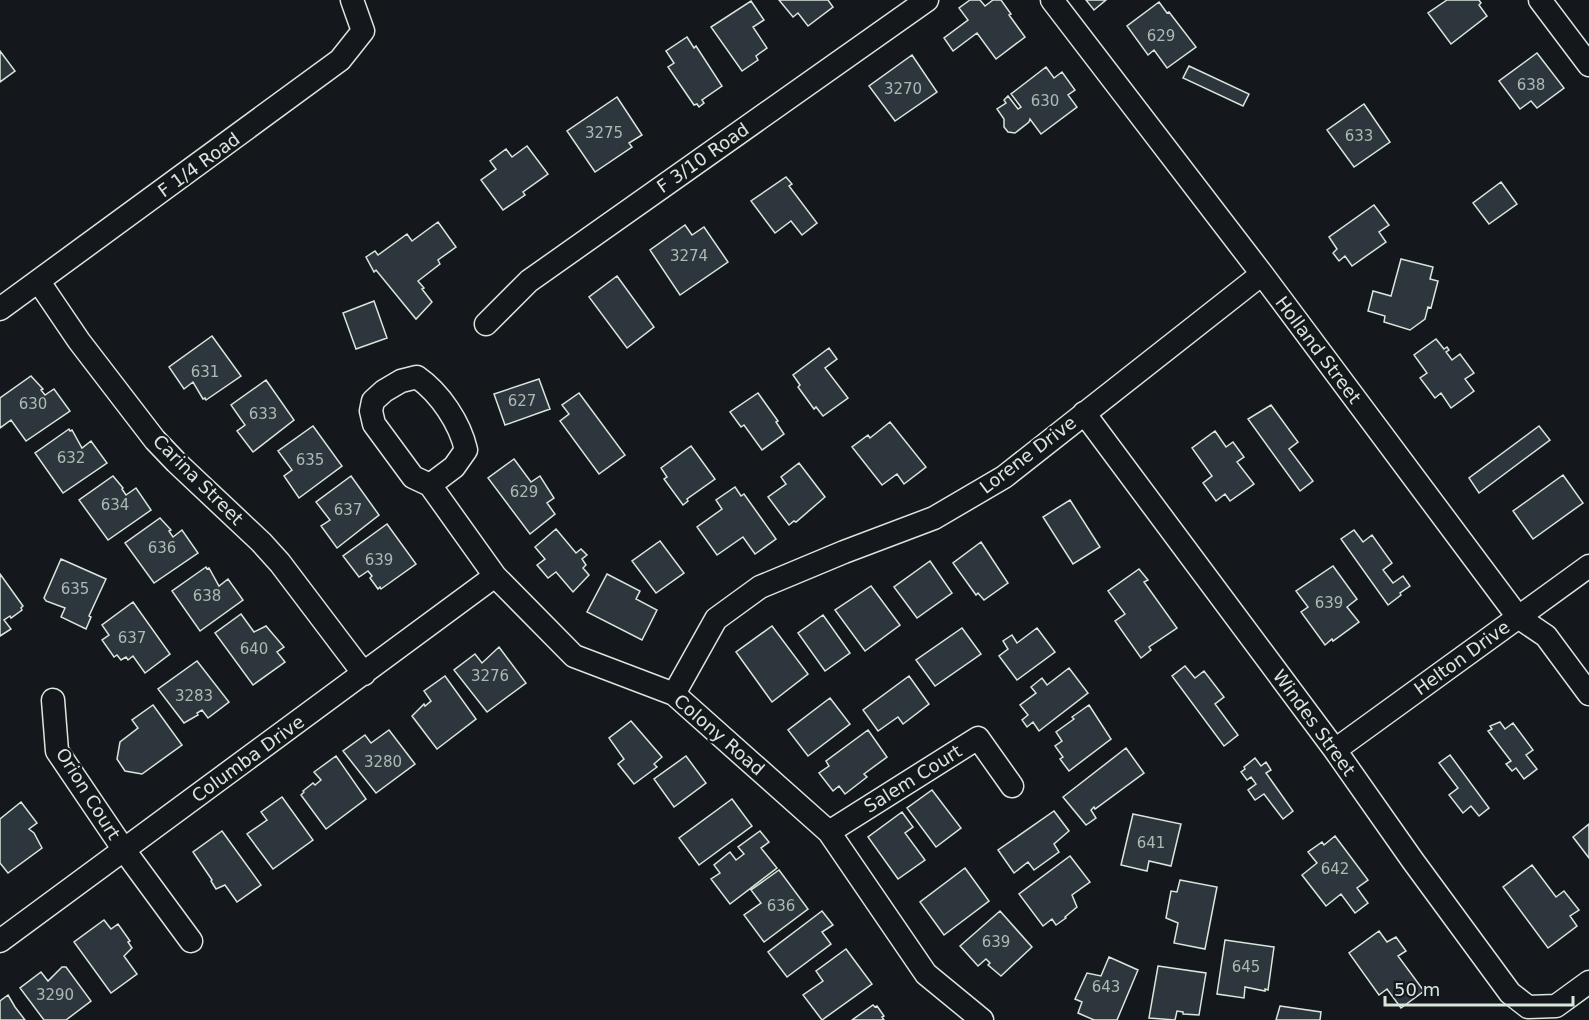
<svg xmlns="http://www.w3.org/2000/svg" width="1589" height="1020" font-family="'DejaVu Sans',sans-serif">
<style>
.building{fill:#2c363c;stroke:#d8e6dc;stroke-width:1.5}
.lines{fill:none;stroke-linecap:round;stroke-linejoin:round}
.minor-casing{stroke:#d8e6dc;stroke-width:25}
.minor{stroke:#14181c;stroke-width:22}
.labels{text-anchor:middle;stroke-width:4.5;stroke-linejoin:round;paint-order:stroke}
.number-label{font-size:15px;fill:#adbab4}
.street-label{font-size:18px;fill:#d8e6dc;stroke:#14181c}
</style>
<rect width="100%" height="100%" fill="#14181c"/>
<!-- building -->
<path class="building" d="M779,0h49l5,7 -25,19 -10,-13 -5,4z
M970,0h10l5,6 8,-6h8l10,14 -2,1 16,22 -29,22 -19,-26 -24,18 -9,-13 24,-18 -9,-12z
M1086,0h20l-12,10z
M1447,0h32l2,3 -2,2 8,11 -36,28 -23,-31z
M751,1l13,19 -11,7 14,21 -11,8 2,4 -16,11 -31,-44z
M1159,2l8,11 2,-1 27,35 -29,21 -13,-18 -6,5 -21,-29z
M687,37l7,11 2,-2 26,40 -20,14 2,3 -5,4 -2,-3 -3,1 -26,-38 6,-4 -8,-12z
M0,51l15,20 -15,11z
M1537,53l27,35 -27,20 -6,-7 -11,8 -21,-28z
M912,55l25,37 -42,29 -26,-35z
M1189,66l60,28 -6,12 -60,-28z
M1046,67l8,11 8,-6 13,18 -7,5 9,12 -36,27 -11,-15 -1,3 -14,11 -7,-1 -4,-5v-8l-7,-10 9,-6 -2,-3 4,-4 10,13 3,-2 -10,-13z
M617,97l25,38 -13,8 3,4 -37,25 -28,-41z
M1364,104l26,38 -36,25 -27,-37z
M527,146l21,28 -25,18 2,3 -22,15 -22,-30 15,-11 -6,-8 16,-12 6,8z
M786,177l6,7 -3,2 28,37 -15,12 -11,-14 -16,12 -24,-32z
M1501,182l16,22 -28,20 -16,-21z
M1374,205l15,20 -10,7 7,10 -34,24 -7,-10 -6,5 -6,-8 4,-4 -8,-12z
M438,222l18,25 -18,13 2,4 -22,17 6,7 -2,1 10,13 -16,17 -40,-49 -2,2 -8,-15 9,-6 3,4 29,-21 5,7z
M685,225l7,10 12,-8 24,35 -48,33 -30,-45z
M1401,259l32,8 -3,12 8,2 -7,27 -3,-1 -3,12 -15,11 -26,-8 1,-6 -17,-5 5,-20 18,5z
M617,276l37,51 -27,21 -38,-51z
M374,301l13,37 -31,11 -13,-36z
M212,336l29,40 -35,24 -1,-2 -2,1 -10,-17 -9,7 -15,-22z
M1436,339l8,10 3,-2 2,3 -3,2 6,8 8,-6 14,19 -9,6 9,12 -23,17 -10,-15 -6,5 -15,-20 7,-5 -13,-18z
M829,348l8,11 -12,9 23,30 -25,18 -7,-9 -2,2 -16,-22 2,-2 -7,-10z
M31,376l12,13 -2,1 4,5 9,-6 16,22 -44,30 -15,-21 -11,8v-30z
M539,379l11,30 -45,16 -11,-31z
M266,380l28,40 -41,32 -16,-21 8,-6 -14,-20z
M579,393l46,62 -26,19 -39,-53 9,-7 -7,-9z
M758,393l20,28 -2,1 8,12 -22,16 -18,-25 -3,2 -11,-15z
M1271,405l27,37 -9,7 24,32 -13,10 -52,-72z
M890,422l36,45 -22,17 -7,-10 -15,11 -30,-38 16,-12 2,3z
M313,426l29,40 -43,32 -15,-22 8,-6 -14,-19z
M1539,426l11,14 -71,53 -10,-15z
M69,429l1,2 2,-1 10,18 9,-7 16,22 -44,30 -28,-40z
M1215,431l11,16 7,-5 11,15 -7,5 17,22 -24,17 -5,-7 -9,7 -13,-18 9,-7 -20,-28z
M691,446l24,33 -28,20 1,2 -5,4 -19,-26 3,-2 -6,-9z
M514,459l17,23 9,-6 14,22 -7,5 8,11 -25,20 -42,-56z
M799,463l26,34 -29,25 -2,-1 -5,4 -21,-28 18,-13 -5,-7z
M1563,475l20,28 -50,36 -20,-28z
M113,476l10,12 -1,1 4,6 10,-7 15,22 -43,30 -29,-40z
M351,476l28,39 -42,33 -16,-22 9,-6 -14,-18z
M735,487l6,9 3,-2 32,45 -21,15 -12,-17 -26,18 -20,-28 25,-18 -6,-9z
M1070,500l30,47 -27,17 -30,-47z
M160,518l11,12 -2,1 4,6 9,-7 16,23 -44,30 -29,-40z
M387,524l29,40 -35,25 -1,-2 -2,2 -8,-11 2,-2 -4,-5 -9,6 -16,-21z
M556,529l20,24 5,-4 6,6 -5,4 4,6 -3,3 6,7 -16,17 -17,-20 -8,6 -11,-13 8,-6 -10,-12z
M1354,530l9,12 9,-7 20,28 -9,7 10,13 10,-7 7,10 -10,7 1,2 -13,10 -47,-66z
M660,541l24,32 -28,20 -24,-32z
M981,542l27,41 -24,17 -6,-7 -2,2 -23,-32z
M61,559l45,20 -17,37 2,1 -5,12 -25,-12 4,-9 -19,-7 -2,-3z
M930,561l22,32 -35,25 -23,-31z
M1333,566l24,33 -10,8 12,15 -26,19 -1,-2 -7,6 -24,-33 7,-5 -12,-16z
M206,567l1,2 2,-1 10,18 9,-7 15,21 -43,31 -28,-40z
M1139,569l9,11 -4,2 33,46 -28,19 2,3 -10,8 -26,-37 10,-7 -17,-23z
M0,574l23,32 -2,2 1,2 -11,8 -1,-2 -6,4 7,9 -11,7z
M607,574l33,17 -4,8 21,11 -15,30 -55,-28z
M871,586l29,39 -35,26 -30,-41z
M133,602l37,52 -25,19 -12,-17 -5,4 -2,-3 -5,3 -4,-5 -3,2 -12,-17 7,-5 -7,-10z
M241,614l13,18 12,-6 18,21 -7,5 8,10 -32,23 -38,-52z
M823,615l27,38 -25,18 -27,-38z
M772,626l36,48 -36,28 -36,-50z
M962,628l19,26 -46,32 -19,-26z
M1037,628l18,24 -38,28 -18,-24 9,-7 -5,-8 9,-6 5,8z
M499,647l27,36 -39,29 -33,-42 21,-16 7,9z
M197,661l32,41 -21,16 -6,-8 -5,3 1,2 -14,8 -26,-34z
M1185,666l10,12 9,-7 20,26 -9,7 23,31 -14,11 -52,-70z
M1069,668l19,25 -49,38 -6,-9 -6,5 -5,-7 6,-5 -8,-10 16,-12 -5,-6 11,-9 5,7z
M445,676l31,43 -39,30 -25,-33 12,-12 1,2 6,-5 -7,-10z
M909,676l20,28 -26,20 -5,-7 -20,14 -15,-21z
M830,698l20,26 -42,32 -20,-26z
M153,705l29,40 -40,29 -17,-3 -8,-12 3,-17 18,-14 -6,-8z
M1089,705l22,34 -42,32 -9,-12 3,-2 -8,-11 7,-5 -6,-9 18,-13 -2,-2z
M631,721l31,36 -8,7 3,3 -23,17 -16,-20 6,-5 -15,-21z
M1500,722l5,7 8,-6 20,27 -7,5 11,14 -13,10 -8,-11 -4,3 -6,-7 5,-3 -23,-30 4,-2 -2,-3z
M389,730l26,34 -39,29 -33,-42 22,-16 6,8z
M868,730l19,27 -23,17 3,3 -22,17 -6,-8 -6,5 -14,-18 10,-7 -3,-5z
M1126,748l18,25 -49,36 -1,-2 -3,3 5,8 -10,7 -23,-28z
M1450,755l39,53 -10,8 -8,-10 -8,7 -14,-18 9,-7 -19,-25z
M336,756l30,43 -40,30 -25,-34 3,-3 -1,-1 10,-8 2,2 6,-5 -7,-8z
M686,756l20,27 -32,24 -20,-28z
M1255,758l6,8 5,-4 5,8 -5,3 27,38 -10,8 -19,-25 -9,6 -7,-10 8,-6 -5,-7 -4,3 -6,-8 4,-3 -1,-2z
M932,790l29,38 -25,19 -29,-39z
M282,797l31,43 -40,29 -26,-35 20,-14 -6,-8z
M732,799l20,27 -53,39 -20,-27z
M21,802l16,21 -8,6 5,4 8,15 -34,25 -8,-10v-44z
M1054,811l15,20 -15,13 5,8 -25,18 -6,-8 -14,11 -16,-23z
M902,812l11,15 -8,6 20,27 -27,19 -30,-42z
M1133,814l48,10 -10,42 -22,-5 -2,10 -26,-6z
M1589,824v34l-16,-21z
M222,831l39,54 -24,17 -12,-17 -9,4 -5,-8 1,-1 -19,-28z
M760,831l9,11 -8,6 16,20 -47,36 -19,-25 9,-6 -6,-8 16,-13 6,8 8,-6 -6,-7z
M1335,836l33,44 -11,8 11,15 -13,10 -14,-19 -15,12 -24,-31 15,-12 -9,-11 14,-10 2,3z
M1070,856l20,26 -18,13 5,12 -12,10 1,1 -10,7 -4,-6 -9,7 -24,-32z
M1532,865l24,32 8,-6 15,19 -9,6 7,10 -29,22 -45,-61z
M965,868l24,33 -45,34 -24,-33z
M779,870l29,39 -44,33 -20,-27 17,-12 -10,-13z
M1180,880l37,7 -12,62 -31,-6 4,-20 -12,-5 5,-27 6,1z
M822,911l11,14 -11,7 9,12 -44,33 -19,-25z
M1000,911l32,36 -31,29 -13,-11 2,-2 -4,-4 -8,7 -18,-20z
M104,920l7,9 7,-5 12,17 -2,1 4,6 -8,8 13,18 -26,19 -37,-51z
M1379,931l8,11 9,-5 10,14 -8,5 26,35 -23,17 -14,-19 -8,6 -30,-42z
M1225,940l49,7 -6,43 -3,-1v2l-20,-4 -1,11 -27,-4z
M846,949l26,35 -50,36 -19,-25 20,-14 -7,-10z
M1109,957l29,13 -21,50h-23l-16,-7 4,-11 -7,-3 12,-26 14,3z
M1158,966l48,7 -7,42 -16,-1v-2l-6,-1 -2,9 -26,-2z
M62,967h4l25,34 -25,19h-22l-24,-32 21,-16 7,9z
M8,995l7,12 10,13h-25v-19z
M873,1005l2,2 2,-1 7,10 -2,1 2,3h-32z
M1280,1006l41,6 -1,8h-44z"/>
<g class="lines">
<defs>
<path id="minor" d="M1052,0l210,274 256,343 28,19 43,58
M1540,0l49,65
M39,282l40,59 76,99 21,22 85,80 19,21 84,111
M0,309l340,-249 23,-29 -11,-31
M486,324l43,-43 398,-281
M1084,413l251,337 78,111 97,132 18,14 28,-1 33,-24
M430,485l24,-18 12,-17c-6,-27 -26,-57 -49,-73l-16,4 -17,10 -11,10 -2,10 3,13 39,53 17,8 65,91 79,80 100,38 155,138 97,142 56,46
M674,694l42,-75 44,-32 84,-35 90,-34 70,-41 258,-203
M53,700l4,51 67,99 67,91
M1335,750l254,-184
M829,832l149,-94 34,48
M0,941l495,-365"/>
</defs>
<!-- minor casing -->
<use href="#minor" class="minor-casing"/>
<!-- minor -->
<use href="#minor" class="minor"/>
</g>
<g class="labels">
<!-- number labels -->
<g class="number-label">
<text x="1161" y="41">629</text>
<text x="1531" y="90">638</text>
<text x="903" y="94">3270</text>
<text x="1045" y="106">630</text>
<text x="604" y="138">3275</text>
<text x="1359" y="141">633</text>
<text x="689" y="261">3274</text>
<text x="205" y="377">631</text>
<text x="522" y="406">627</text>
<text x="33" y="409">630</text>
<text x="263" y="419">633</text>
<text x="71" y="463">632</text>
<text x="310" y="465">635</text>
<text x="524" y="497">629</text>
<text x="115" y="510">634</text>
<text x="348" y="515">637</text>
<text x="162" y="553">636</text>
<text x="379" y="565">639</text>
<text x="75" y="594">635</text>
<text x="207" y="601">638</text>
<text x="1329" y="608">639</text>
<text x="132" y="643">637</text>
<text x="254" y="654">640</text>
<text x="490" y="681">3276</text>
<text x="194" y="701">3283</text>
<text x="383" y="767">3280</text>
<text x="1151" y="848">641</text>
<text x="1335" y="874">642</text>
<text x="781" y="911">636</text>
<text x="996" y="947">639</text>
<text x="1246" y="972">645</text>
<text x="1106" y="992">643</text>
<text x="55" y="1000">3290</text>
</g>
<!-- street labels -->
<g class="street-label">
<text transform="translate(703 158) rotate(-35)" y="6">F 3/10 Road</text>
<text transform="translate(199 165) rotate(-36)" y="6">F 1/4 Road</text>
<text transform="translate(1318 350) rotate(53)" y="6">Holland Street</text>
<text transform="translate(1028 455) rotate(-37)" y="6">Lorene Drive</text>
<text transform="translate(198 480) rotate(45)" y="6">Carina Street</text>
<text transform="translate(1462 658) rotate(-36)" y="6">Helton Drive</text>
<text transform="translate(1314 723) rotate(54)" y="6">Windes Street</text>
<text transform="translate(719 735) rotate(41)" y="6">Colony Road</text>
<text transform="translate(248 759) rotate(-36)" y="6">Columba Drive</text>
<text transform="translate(913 779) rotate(-32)" y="6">Salem Court</text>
<text transform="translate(88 794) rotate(58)" y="6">Orion Court</text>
</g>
</g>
<!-- scale -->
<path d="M1385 996v9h188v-9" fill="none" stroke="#d8e6dc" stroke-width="3"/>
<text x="1394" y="996" font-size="18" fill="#d8e6dc" stroke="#14181c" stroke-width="4.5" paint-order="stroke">50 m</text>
</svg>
